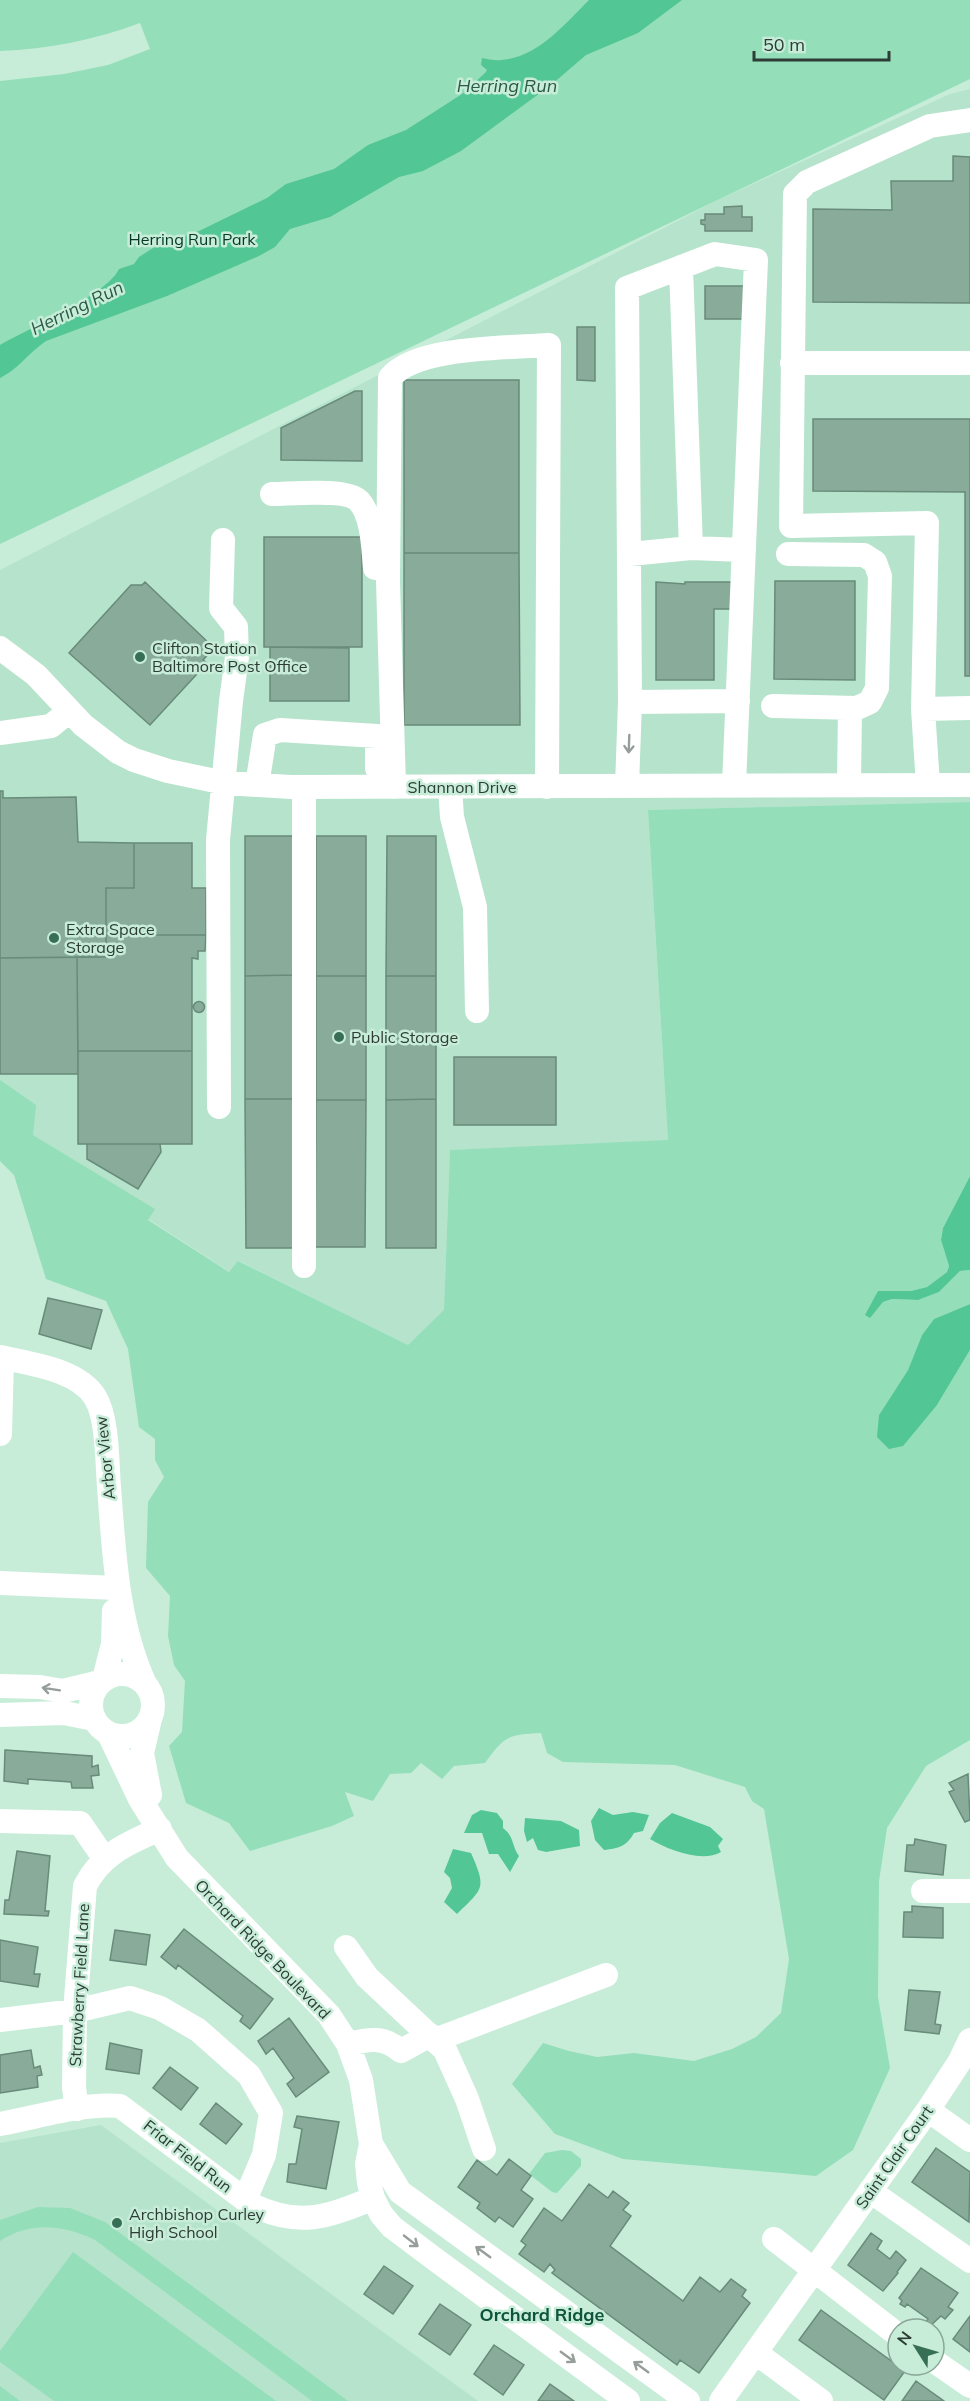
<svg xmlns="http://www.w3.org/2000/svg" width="970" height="2401" font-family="Mulish,sans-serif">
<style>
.built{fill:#b6e3cc}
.green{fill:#94deba}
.water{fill:#53c696}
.building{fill:#89ac9a;stroke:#688b7a;stroke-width:1.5}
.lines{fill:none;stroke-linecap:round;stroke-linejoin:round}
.minor{stroke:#fff;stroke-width:24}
.oneway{stroke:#969e9a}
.poi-dot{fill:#376f56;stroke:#c7edd9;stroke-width:2}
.labels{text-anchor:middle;stroke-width:5;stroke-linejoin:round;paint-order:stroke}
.park-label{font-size:16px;fill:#043825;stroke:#c7edd9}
.poi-label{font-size:16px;fill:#2d3c34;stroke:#c7edd9;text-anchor:start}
.street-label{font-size:16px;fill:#2d3c34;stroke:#c7edd9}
.water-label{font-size:18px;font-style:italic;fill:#2b5945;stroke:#c7edd9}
.neighbourhood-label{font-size:18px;font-weight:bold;fill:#0d543a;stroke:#c7edd9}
</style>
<rect width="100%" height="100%" fill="#c7edd9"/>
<!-- built -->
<path class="built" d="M970,89v713l-322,8 20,331 -218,9 -6,161 -36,34 -169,-84 -9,11 -82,-53 6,-10 -154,-94v-545l720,-371 230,-105z
M101,2125l241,177 136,99h-478v-258z"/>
<!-- green -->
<path class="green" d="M0,0h970v79l-970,465v-463l64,-7 44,-9 42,-16 -10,-26c-45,17 -92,26 -140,28z
M970,802v374l-27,52 -2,12 8,26 -2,6 -20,15 -16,4h-33l-8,26 13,-15 9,-3 25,1 22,-8 21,-21 10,-1v34l-36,15 -12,16 -14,35 -29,45 58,-10 33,-55v390l-44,26 -39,62 -8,53 -1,116 12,71 -37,82 -37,26 -193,-17 -68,-25 -43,-50 31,-41 26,8 28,6 37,-4 60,8 38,-12 24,-12 25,-24 8,-54 -25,-150 -12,-8 -7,-14 -70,-22 -112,-3 -16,-9 -6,-20c-33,2 -36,2 -56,30l-31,3 -12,13 -21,-16 -10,10 -21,1 -17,27 -28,-9 9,24 -22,10 -82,25 -21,-28 -43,-20 -17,-57 13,-14 3,-51 -11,-16 -6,-29 2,-40 -24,-28 2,-66 16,-25 -9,-17v-21l-16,-12 -11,-78 -22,-48 -60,-22 -32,-104 -14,-14v-81l36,25 -3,30 122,74 -7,11 81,52 9,-11 170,84 36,-35 6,-160 218,-10 -20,-330z
M562,2150l9,1 10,8v7l-24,27 -5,-1 -23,-18 16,-21z
M38,2207l32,1 35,14 243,179h-36l-217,-161c-31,-15 -64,-19 -95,1v-21z
M73,2252l203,149h-222l-54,-39v-11z
M0,2386l20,15h-20z"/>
<!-- water -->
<path class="water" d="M589,0h93l-44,33 -52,22 -35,30 -90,66 -38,20 -24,6 -69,40 -40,12 -15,18 -16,9 -92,40 -121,45c-18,12 -26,27 -46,37v-33c28,-16 107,-50 119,-76l15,-5 5,-7 14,-9 46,-17 68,-33 19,-14 48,-15 34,-24 38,-15 56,-36 23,-21 2,-3 -6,-5 1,-7c6,1 13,3 19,2 36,-2 64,-36 88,-60z
M970,1176v94l-10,1 -21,21 -21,8 -26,-1 -9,3 -13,16 -5,-3 13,-24h33l16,-4 20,-15 2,-6 -8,-26 2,-12z
M970,1304v46l-33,55 -34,41 -14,3 -12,-12 2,-22 29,-45 14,-35 12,-16z
M599,1808l14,7 20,-3 16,3 -6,16 -9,2c-8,14 -15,15 -30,17l-9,-10 -4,-19z
M481,1810l16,3 6,8v7c12,9 8,17 16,28l-9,16 -12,-18h-9l-7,-21h-18l8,-18z
M672,1813l38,14 13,12 -5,7 3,6c-19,11 -53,-2 -71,-13l10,-16z
M525,1818l36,3 18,9 1,16 -34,6 -8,-2 -5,-12 -6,4 -3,-11z
M453,1849l18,4c16,36 12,35 -14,61l-13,-12 8,-14 -2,-10 -6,-6z"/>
<!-- building -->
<path class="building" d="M953,156l17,1v146l-157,-1v-93l79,1 -1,-29h62z
M742,206v11h10v14h-47v-6l-4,-1v-4h4v-6h19v-7z
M705,286h41v33h-41z
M577,327h18v54l-18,-1z
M404,380h115v173h-115z
M355,391h7v70l-81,-1v-32z
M813,419h157v257h-5v-184l-152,-1z
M264,537h98v110h-98z
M404,553h115l1,172h-116z
M775,581h80v99l-81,-1z
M145,582l69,66 -11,12 4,3 -57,62 -81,-72 62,-68h11z
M656,582l29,2v-2h53l1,27h-25v71h-58z
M270,647l79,1v53h-79z
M0,791h3v7l73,-1 2,45 56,1v45h-28v69l-106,1z
M245,836h50v139l-50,1z
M316,836h50v140h-50z
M387,836h49v140h-50z
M134,843h58v45h14v47h-100v-47h28z
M106,935h100l-1,16h-7v8l-6,-1v93h-114l-1,-94h29z
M77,957l1,117h-78v-116z
M295,975v124h-50v-123z
M316,976h50v124h-50z
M386,976h50v123l-50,1z
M193.5 1007a5.5 5.5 0 1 1 11 0a5.5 5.5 0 1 1-11 0Z
M78,1051h114v93h-114z
M454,1057h102v68h-102z
M245,1099h50v149h-49z
M436,1099v149h-50v-148z
M316,1100h50l-1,147h-50z
M87,1144h73l1,8 -23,37 -51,-30z
M48,1298l54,12 -11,39 -52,-15z
M5,1750l87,6v11l6,-2 1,10 -8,1 2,12h-21l-1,-6 -43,-3v5l-24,-3z
M968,1774l2,46 -5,2 -16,-30 5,-2 -5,-7z
M915,1839l31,6 -3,30 -38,-4 2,-26h7z
M17,1851l33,5 -5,55h4l-1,5 -44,-2 1,-14h4z
M912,1906l31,2v30l-40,-1 1,-25h8z
M184,1929l89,70 -23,30 -10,-8 3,-5 -65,-51 -2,4 -15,-12z
M115,1930l35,5 -4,30 -36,-5z
M0,1940l38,7 -4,27h6l-2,13 -38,-6z
M909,1990l31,2 -5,32 6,1 -2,9 -34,-4z
M289,2018l40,54 -33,25 -9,-13 7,-6 -21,-30 -7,6 -8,-13z
M110,2043l32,7 -3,24 -33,-5z
M31,2050l3,18 6,-2 2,9 -5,1 1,11 -38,6v-38z
M170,2067l28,21 -17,22 -28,-22z
M216,2103l26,21 -16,20 -26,-20z
M297,2116l42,6 -13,67 -39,-7 2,-18h7l6,-35 -8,-2z
M936,2148l34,24 -1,50 -57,-40z
M509,2159l22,17 -10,14 12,9 -20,28 -14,-10 -4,5 -18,-14 3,-5 -22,-16 19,-27 20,15z
M589,2184l19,14 5,-7 16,12 -6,7 8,6 -21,30 73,55 17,-24 20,15 11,-13 15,11 -4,6 8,7 -51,70 -19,-13 -3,5 -125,-92 3,-3 -5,-6 -6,8 -25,-18 7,-9 -5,-4 23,-33 18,13z
M871,2233l11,8 -5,8 13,10 6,-8 10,9 -9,12 1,1 -15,18 -35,-26z
M384,2266l29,20 -20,28 -29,-20z
M921,2268l37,25 -10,14 5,3 -8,9 -4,-3 -11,10 -5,-3 3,-4 -21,-15 -2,3 -5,-3 2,-3 -3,-3z
M440,2304l31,21 -21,30 -31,-21z
M821,2310l84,61 -21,29 -85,-60z
M970,2316v36l-17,-13z
M494,2345l30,20 -21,30 -29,-21z
M916,2381l28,20h-42z
M550,2384l24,17h-36z"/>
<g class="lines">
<!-- minor -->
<path class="minor" d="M792,363h178
M272,494c19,0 75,-6 87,7 14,16 14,47 16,67
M691,548l53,2
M630,554l61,-6 -10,-281
M0,648l36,27 47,50 35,27 16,8 34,11 57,12 66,4 679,-2
M630,702l108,-1
M773,706l84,2 13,-6 7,-14 3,-112 -5,-14 -11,-7 -76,-1
M923,709l47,-1
M0,733l51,-7 18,-15
M257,785l8,-50 15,-5 97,6v32
M849,785l1,-77
M928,785l-5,-76 4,-186 -136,3 4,-332 12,-12 123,-56 40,-6
M627,786l3,-84 -3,-414 88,-34 41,6 -22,525
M304,787v479
M394,787l-6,-206 2,-203c25,-32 119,-30 159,-33l-2,442
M450,787l2,30 23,90 2,104
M219,1107l-1,-267 13,-139 6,-44 -1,-30 -15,-19 2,-68
M0,1357c30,7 77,12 95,40 13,21 12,66 14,90 5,66 8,136 36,197
M0,1434l2,-76
M0,1583l117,5
M91 1705a31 31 0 1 1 62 0a31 31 0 1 1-62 0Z
M104,1679l9,-35 1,-33
M0,1686l40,1 23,4 37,-9
M0,1715l64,-2 30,6
M150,1719l-8,34 8,42
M109,1734l31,65 37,59 152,157 19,29 13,36 10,64 -4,20 2,19 4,15 8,16 11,13 44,33 192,141
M0,1821l80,2 24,35
M923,1891h47
M346,1947l21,30 78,73 22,49 17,50
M0,2020l75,-9 55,-13 30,10 38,22 51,45 22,38 -7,42 -19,45
M435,2040l171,-65
M348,2044c21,-5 35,-8 53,7l29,-16
M77,2109l-3,-21 1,-77 10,-125c16,-32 43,-43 75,-57
M928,2110l42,30
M0,2124c39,-7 81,-21 120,-18l132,99c46,22 76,13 121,-7
M371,2144l29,48 288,209
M870,2191l100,70
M774,2239l124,96
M756,2353l65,48
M934,2361l36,25
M721,2401l207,-291 32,-49 10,-21"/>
</g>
<!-- one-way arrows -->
<defs><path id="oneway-shaft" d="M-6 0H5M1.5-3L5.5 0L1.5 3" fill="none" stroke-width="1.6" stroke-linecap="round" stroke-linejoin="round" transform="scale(1.5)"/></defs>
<g class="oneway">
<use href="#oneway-shaft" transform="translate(629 744) rotate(92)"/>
<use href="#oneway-shaft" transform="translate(51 1689) rotate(-171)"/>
<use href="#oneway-shaft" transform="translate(411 2241) rotate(38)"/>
<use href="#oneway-shaft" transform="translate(483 2252) rotate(-144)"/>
<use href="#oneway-shaft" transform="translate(568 2357) rotate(36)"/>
<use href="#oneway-shaft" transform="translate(641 2367) rotate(-144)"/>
</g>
<!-- markers -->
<g class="poi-dot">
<circle cx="140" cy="657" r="6"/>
<circle cx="54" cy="938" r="6"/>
<circle cx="339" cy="1037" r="6"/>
<circle cx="117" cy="2223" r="6"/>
</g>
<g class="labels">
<!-- park labels -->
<g class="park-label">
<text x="192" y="245">Herring Run Park</text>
</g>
<!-- poi labels -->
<g class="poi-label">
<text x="152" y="654">Clifton Station<tspan x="152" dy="18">Baltimore Post Office</tspan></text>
<text x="66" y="935">Extra Space<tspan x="66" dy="18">Storage</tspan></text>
<text x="351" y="1043">Public Storage</text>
<text x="129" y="2220">Archbishop Curley<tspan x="129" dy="18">High School</tspan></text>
</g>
<!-- street labels -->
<g class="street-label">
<text x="462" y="793">Shannon Drive</text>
<text transform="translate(105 1458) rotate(-96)" y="6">Arbor View</text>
<text transform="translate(263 1949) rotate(46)" y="6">Orchard Ridge Boulevard</text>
<text transform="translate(79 1985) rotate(-87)" y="6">Strawberry Field Lane</text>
<text transform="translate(188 2156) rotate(38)" y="6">Friar Field Run</text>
<text transform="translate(894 2157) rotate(-55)" y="6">Saint Clair Court</text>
</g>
<!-- water labels -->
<g class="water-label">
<text x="507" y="92">Herring Run</text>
<text transform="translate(77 308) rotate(-26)" y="6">Herring Run</text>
</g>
<!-- neighbourhood labels -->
<g class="neighbourhood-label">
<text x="542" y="2321">Orchard Ridge</text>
</g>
</g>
<!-- north arrow -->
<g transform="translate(916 2347) rotate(307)"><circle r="28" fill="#c7edd9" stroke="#89a697" stroke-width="1.5"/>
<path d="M0-4.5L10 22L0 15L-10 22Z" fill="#376f56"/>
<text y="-9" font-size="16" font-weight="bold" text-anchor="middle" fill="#2d3c34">N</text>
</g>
<!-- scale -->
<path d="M754 51v9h135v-9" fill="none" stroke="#2d3c34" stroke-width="3"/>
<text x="763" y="51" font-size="18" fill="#2d3c34" stroke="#c7edd9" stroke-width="4.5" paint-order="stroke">50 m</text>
</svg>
